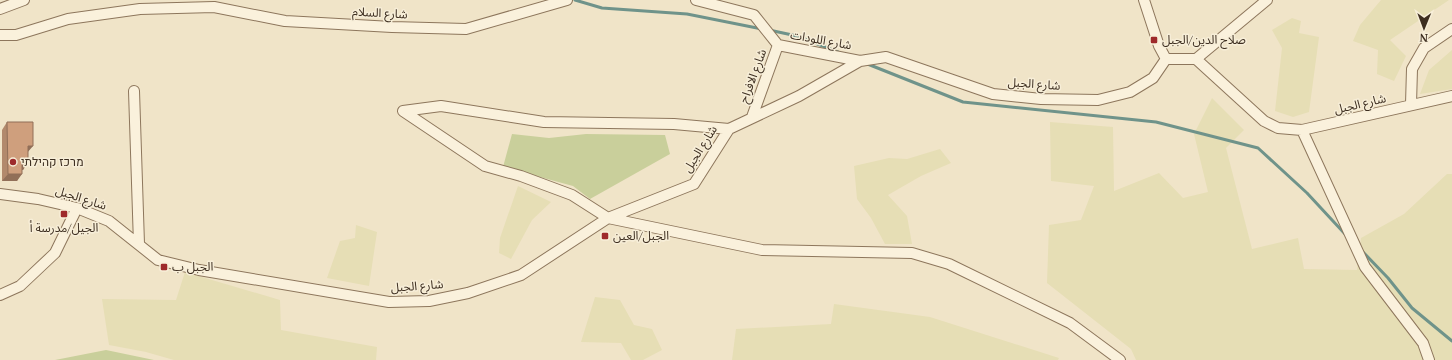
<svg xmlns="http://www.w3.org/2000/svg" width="1452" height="360" font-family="'PT Serif','Noto Sans Arabic',Heebo,serif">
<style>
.farmland{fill:#e6deb5}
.green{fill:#c9cf9b}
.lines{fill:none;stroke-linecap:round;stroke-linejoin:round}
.stream{stroke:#6f938a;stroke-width:3}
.minor-casing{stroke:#8d765c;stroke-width:12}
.minor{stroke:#faf1dc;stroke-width:10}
.wall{fill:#b2896c}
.shaded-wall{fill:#916f58}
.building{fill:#cf9f7d;stroke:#916f58}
.poi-dot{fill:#9e2a2b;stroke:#f7eed8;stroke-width:1.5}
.labels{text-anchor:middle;stroke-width:3;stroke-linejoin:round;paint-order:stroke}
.street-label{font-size:12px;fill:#3d2e20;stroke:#f7eed8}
.poi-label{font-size:12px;fill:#3d2e20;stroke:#f7eed8;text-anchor:start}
</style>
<rect width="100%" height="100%" fill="#f0e4c8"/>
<!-- farmland -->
<path class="farmland" d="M1381,0h68l-59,40 16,16 -12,25 -17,-7 1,-24 -25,-9 7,-16z
M1292,18l9,3 -2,12 20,4 -10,75 -16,5 -18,-6 7,-63 -10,-18z
M1452,50v39l-32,5 9,-24z
M1212,98l32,32 -18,18 26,101 46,-11 6,31 53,1 4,-32 43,-24 43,-40h5v186h-316l-5,-11 -84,-66 2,-58 32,-5 13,-34 -43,-5 -1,-59 63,5 1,64 45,-18 24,25 25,-6 -14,-58z
M940,149l11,14 -30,13 -33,19 19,21 5,28h-27l-14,-26 -14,-19 -3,-33 35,-8 18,1z
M518,186l33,16 -19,18 -21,39 -12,-6 1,-15z
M356,225l21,7 -8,54 -42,-8 13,-37 15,-3z
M185,272l95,28 1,30 96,17 -1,13h-202l-28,-8 -37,-7 -7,-46 74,1z
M595,297l25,3 14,25 18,4 10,21 -19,10h-12l-10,-17 -40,-1z
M834,304l96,13 129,41 -1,2h-326l4,-31 95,-5z"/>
<!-- green -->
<path class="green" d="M512,134l37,4 37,-4 79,1 5,19 -80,45 -17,-13 -70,-19z
M106,350l48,10h-99z"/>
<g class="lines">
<!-- stream -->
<path class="stream" d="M575,0l27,8 85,6 75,15
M769,30l28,6 41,16
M865,63l98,39 193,20 102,26 49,45 38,41
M1363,252l25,26 24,30 40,33"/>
<defs>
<path id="minor" d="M696,0l58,15 24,30 -26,72
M1144,0l15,46 7,13
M0,9l24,-9
M0,35h16l52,-16 72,-10 74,-2 71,14 107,6 74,2 101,-29
M778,45l82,16
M1196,59l71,-59
M134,91l5,153
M1411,104l1,-35 12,-21 28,-19
M729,129l-55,-5 -130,-2 -103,-16 -38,5 82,55 36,10 51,19 36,23 154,32 150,3 37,11 121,59 50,37
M1302,130l63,137 58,76 6,17
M0,194l38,5 39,9 32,13 49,39 41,10 190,32 40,-1 39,-8 53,-18 87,-57 86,-34 35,-55 70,-33 61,-35 26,-4 107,37 48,5 57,1 32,-8 23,-14 13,-19h30l68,62 14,7 24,2 150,-34
M0,295l20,-9 35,-33 22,-45"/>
</defs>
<!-- minor casing -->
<use href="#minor" class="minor-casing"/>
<!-- minor -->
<use href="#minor" class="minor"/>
</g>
<!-- wall -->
<path class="wall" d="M7,122l21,30v10l-5,8h-1l-5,11h-15v-51z"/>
<!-- shaded-wall -->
<path class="shaded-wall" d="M28,146h5l-6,7z
M22,162h6l-5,8h-6z
M8,174h14l-5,7h-15z"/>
<!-- building -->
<path class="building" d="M7,122h26v24h-5v16h-6v12h-14z"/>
<!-- markers -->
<g class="poi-dot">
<rect x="1150" y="36" width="8" height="8" rx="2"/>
<circle cx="13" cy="162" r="4"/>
<rect x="60" y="210" width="8" height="8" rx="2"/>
<rect x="601" y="232" width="8" height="8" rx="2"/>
<rect x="160" y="263" width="8" height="8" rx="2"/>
</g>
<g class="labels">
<!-- street labels -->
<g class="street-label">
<text transform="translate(380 13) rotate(3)" y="4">شارع السلام</text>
<text transform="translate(821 40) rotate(10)" y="4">شارع اللودات</text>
<text transform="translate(753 76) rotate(-70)" y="4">شارع الافراح</text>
<text transform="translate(1034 84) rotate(4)" y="4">شارع الجبل</text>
<text transform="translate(1360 104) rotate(-13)" y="4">شارع الجبل</text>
<text transform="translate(700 149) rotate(-58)" y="4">شارع الجبل</text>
<text transform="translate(81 198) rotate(18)" y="4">شارع الجبل</text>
<text transform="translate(417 286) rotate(-4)" y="4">شارع الجبل</text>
</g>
<!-- poi labels -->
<g class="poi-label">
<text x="1162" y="44">صلاح الدين/الجبل</text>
<text x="21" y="166">מרכז קהילתי</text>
<text x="64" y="232" text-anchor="middle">الجيل/مدرسة أ</text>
<text x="613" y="240">الجبل/العين</text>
<text x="172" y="271">الجبل ب</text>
</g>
</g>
<!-- north arrow -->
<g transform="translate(1424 28) rotate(181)" stroke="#f7eed8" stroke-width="3" paint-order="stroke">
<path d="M0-3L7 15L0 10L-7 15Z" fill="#3d2e20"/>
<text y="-6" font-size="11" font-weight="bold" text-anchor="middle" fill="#3d2e20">N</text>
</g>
</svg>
